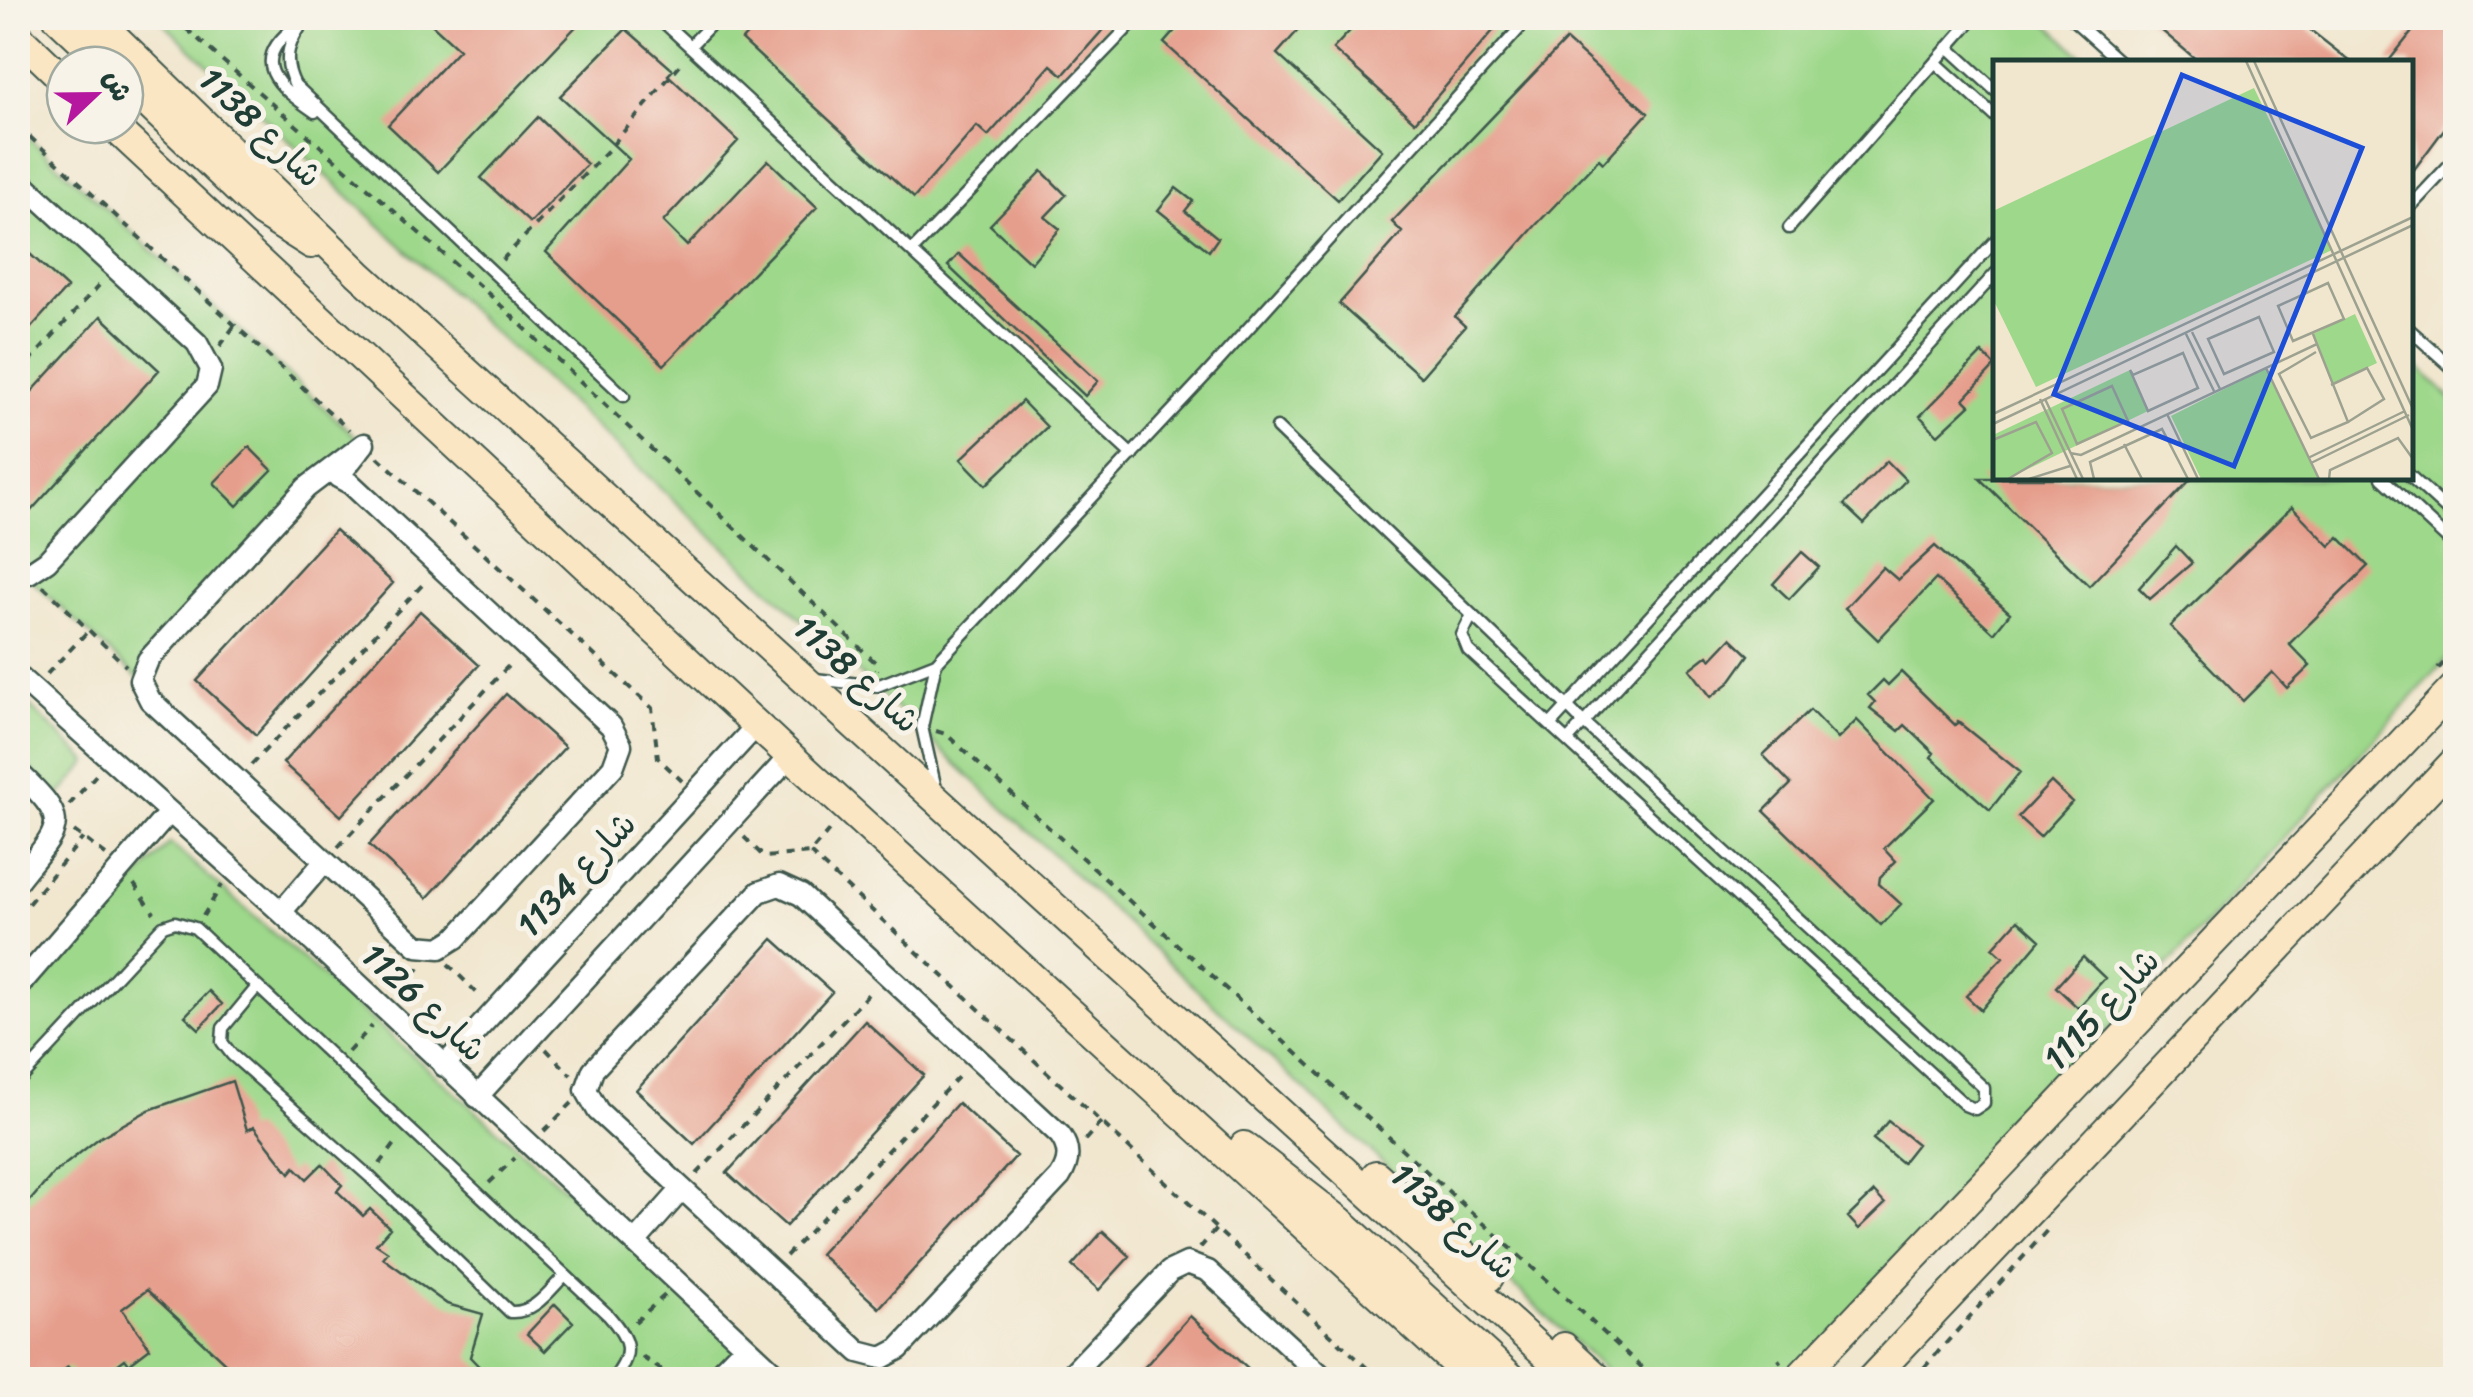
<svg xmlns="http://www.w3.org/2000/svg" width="2473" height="1397" font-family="Sriracha,'Playpen Sans Arabic',sans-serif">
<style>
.green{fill:#9ed88b;stroke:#5e8a60;stroke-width:2.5}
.building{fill:#e69e8c}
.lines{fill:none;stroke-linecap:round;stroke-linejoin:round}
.lane-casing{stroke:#3e564b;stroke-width:15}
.street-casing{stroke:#3e564b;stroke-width:25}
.secondary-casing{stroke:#3e564b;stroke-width:32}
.path{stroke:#3e564b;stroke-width:4;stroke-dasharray:8 8;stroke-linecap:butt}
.lane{stroke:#fff;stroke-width:10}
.street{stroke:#fff;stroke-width:20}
.secondary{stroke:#fbe6c4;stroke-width:28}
.labels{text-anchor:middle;stroke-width:10;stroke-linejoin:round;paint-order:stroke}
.street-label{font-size:35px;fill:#1f3d34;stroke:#f7f3e8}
.inset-road{fill:none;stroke:#9da290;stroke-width:2.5}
.view{fill:#1d4ed8;fill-opacity:0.15;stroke:#1d4ed8;stroke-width:5}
.inset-edge{fill:none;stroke:#1f3d34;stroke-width:5}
</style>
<rect width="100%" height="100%" fill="#f7f3e8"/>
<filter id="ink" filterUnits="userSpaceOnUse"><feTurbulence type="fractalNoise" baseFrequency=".01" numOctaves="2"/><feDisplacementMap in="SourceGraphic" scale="20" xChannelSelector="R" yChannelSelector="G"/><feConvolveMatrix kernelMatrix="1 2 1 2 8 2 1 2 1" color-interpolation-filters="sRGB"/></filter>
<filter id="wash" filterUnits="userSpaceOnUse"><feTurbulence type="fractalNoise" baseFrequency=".0048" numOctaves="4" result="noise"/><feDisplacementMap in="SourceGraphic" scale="40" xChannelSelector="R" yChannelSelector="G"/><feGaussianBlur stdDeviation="2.25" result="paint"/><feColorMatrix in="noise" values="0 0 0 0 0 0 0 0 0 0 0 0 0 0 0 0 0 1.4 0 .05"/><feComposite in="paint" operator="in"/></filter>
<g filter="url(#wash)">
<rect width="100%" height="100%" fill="#f1e6ce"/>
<!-- green -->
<path class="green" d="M158,18h1883l48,44h-93v416h414l1,-118 44,42v248l-664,729h-177z
M18,128l346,316 -224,236 -122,-112z
M18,695l70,67 -29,34 -41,-39z
M170,843l575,503 -31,34 -696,-1v-370z"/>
<g id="blocks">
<!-- building -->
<path class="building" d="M425,18h159l-146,154 -50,-47 71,-76z
M762,18h337l8,7 -44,50 -12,-10 -63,71 -11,-10 -63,72 -172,-158z
M1186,18h123l-32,36 105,96 -44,50 -174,-157z
M1362,18h142l-89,104 -82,-73z
M2147,18h148l56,44h-152z
M2423,18h33v95l-46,62v-113h-22z
M626,29l47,41 -5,5 70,66 -75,81 24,24 81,-86 49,47 -153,158 -118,-113 83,-93 -69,-63z
M1566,40l82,73 -45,50 -4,-4 -63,66 -81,92 10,9 -44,51 -82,-73 63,-72 -10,-10z
M538,117l49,47 -57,59 -49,-45z
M1042,171l24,24 -21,22 15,12 -29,34 -41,-38z
M1176,188l17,13 -8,10 33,27 -9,13 -51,-41z
M18,243l49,45 -49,54z
M959,254l139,127 -13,15 -137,-130z
M101,316l58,54 -141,155v-118z
M1982,353l13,13 -31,33 6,6 -32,30 -18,-19z
M1022,401l25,26 -61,58 -25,-26z
M249,447l23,23 -35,36 -23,-23z
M1887,461l19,19 -42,44 -20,-19z
M1979,478h213l-103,108z
M2292,507l38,39 9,-9 29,29 -79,78 21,22 -23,22 -15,-16 -29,29 -73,-75z
M335,530l58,53 -137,152 -59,-54z
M1935,546l75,67 -16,20 -58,-54 -58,61 -33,-32 38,-41 15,13z
M2176,546l16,17 -42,36 -11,-11z
M1802,552l17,15 -30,32 -16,-15z
M420,611l59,54 -138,151 -58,-53z
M1731,638l18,17 -20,28 -18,14 -21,-28 18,-14 3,4z
M1901,672l54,53 3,-3 62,50 -30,38 -59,-53 3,-4 -29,-28 -6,6 -29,-23 5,-6 -7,-7 15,-15 5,5z
M506,694l59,53 -138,151 -58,-53z
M1810,710l28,29 19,-19 77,79 -50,49 12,13 -16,16 -1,7 22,20 -20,21 -117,-114 27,-27 -28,-29z
M2051,782l21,20 -32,35 -22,-20z
M2018,920l22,20 -59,70 -15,-14 37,-39 -10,-9z
M773,939l59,53 -138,152 -58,-54z
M2083,957l22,21 -27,30 -22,-21z
M209,991l13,13 -23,25 -14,-13z
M865,1021l59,54 -138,151 -59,-53z
M232,1081l15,49 7,-3 36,46 5,-6 12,12 15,-15 20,21 -5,6 26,25 7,-7 20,19 -14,16 12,8 -5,6 64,46 36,10 -13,43 22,23h-249l-96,-90 -25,19 28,39 -21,16 -4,-5 -28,21h-19l-10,-13 -17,13h-33v-165l35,-41 46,-36 50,-28z
M958,1103l58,53 -137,152 -59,-54z
M1888,1121l29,23 -15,19 -29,-24z
M1874,1192l11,12 -26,25 -11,-12z
M1103,1231l27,25 -31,34 -27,-24z
M555,1304l18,18 -28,29 -18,-17z
M1190,1316l59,54 -9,10h-107z"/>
</g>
</g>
<g filter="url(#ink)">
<use href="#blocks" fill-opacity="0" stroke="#3e564b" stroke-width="2.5"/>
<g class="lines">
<defs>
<path id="lane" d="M307,18c-18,22 -26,40 -12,67l329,311
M659,18l473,437
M2071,18l49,44
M297,25c-50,37 -20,61 18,87
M690,46l27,-28
M1948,47l48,44
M1935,62l61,55
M2410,207l46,-49
M1789,228l185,-210
M912,251l225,-233
M2410,330l46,41
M1277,428l290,278 16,16 401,366v15l-9,6 -10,-4 -497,-455 -6,-15 10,-20
M2410,476l46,42
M2382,478l74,69
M815,679l62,7 59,-23 270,-288 323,-357
M1551,724l445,-484
M1568,740l428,-467
M936,789l-14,-62 14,-64
M257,987l-34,41 -1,14 10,13 138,122 140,135c24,2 39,-21 55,-37
M18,1082l145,-156 12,-4 20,6 413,387c22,25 27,39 4,65"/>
<path id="street" d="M18,179l179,164 14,26 -4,17 -160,175 -18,12 -11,-1
M364,444l-26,33 13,7 260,242 10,19 -8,22 -157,171 -16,10 -23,-2 -267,-246 -10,-20 8,-20 158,-172z
M18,676l263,236 501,468
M18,772c55,52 43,53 0,108
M779,885l22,10 259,240c11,15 9,28 0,42l-161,172 -17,9 -23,-6 -261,-241 -12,-21 7,-20 166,-178z
M281,912l44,-51
M18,987l150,-173
M444,1066l313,-341
M477,1097l313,-341
M635,1242l47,-53
M712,1380l33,-34
M1066,1380l104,-109 17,-8 21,8 118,109"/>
<path id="secondary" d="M58,18l50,47
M95,18l264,256 1215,1106
M18,36l47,45
M125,82l137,131 49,31
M112,125l678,631 683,624
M1244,1146l96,75 174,159
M1376,1175l113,102
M1564,1347l36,33
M1797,1380l659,-694
M1870,1380l586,-620"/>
</defs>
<!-- lane casing -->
<use href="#lane" class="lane-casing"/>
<!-- street casing -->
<use href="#street" class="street-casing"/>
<!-- secondary casing -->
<use href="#secondary" class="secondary-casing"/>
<!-- path -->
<path class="path" d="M174,18l317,278 386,368v6
M18,126l331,304
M502,260l107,-111 74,-88
M220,346l15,-21
M18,374l85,-93
M378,457l274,251 6,50 24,23
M43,586l83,80
M2438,669l18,-19
M47,674l42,-44
M936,731l10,3 701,638 14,8
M251,765l176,-185
M69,805l27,-30
M74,831l33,25
M744,837l20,20 46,-4 23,-27
M338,847l175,-186
M810,853l570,527
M134,884l20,29
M18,916l65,-78
M203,916l19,-31
M448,964l33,33
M397,996l22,-28
M546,1049l25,26
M348,1052l24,-26
M544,1131l28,-28
M1085,1140l16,-18
M380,1164l18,-24
M697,1174l176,-185
M489,1183l26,-25
M1200,1248l16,-19
M786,1256l177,-184
M635,1322l30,-27
M642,1357l34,23
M896,1372l8,8
M1272,1380l11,-13
M1752,1380l29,-20
M1913,1380l137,-153"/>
<!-- lane -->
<use href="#lane" class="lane"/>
<!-- street -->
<use href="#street" class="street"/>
<!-- secondary -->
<use href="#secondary" class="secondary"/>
</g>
</g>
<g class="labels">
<!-- street labels -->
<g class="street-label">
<text transform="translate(261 127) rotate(44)" y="12">شارع 1138</text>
<text transform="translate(857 674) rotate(42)" y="12">شارع 1138</text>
<text transform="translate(576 874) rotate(-47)" y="12">شارع 1134</text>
<text transform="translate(424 1002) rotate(43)" y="12">شارع 1126</text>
<text transform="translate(2101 1009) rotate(-47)" y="12">شارع 1115</text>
<text transform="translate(1454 1221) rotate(42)" y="12">شارع 1138</text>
</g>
</g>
<!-- overview -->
<g transform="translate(1993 60)">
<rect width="420" height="420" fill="#f1e6ce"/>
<path d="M261,28l78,162 -296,137 -43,-88v-88zM362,254l22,49 -45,21 -19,-50zM273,308l53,111h-118l-30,-63zM137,310l18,41 -141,68h-14v-44z" fill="#9ed88b"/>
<path class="inset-road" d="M253,1l167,369M261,1l159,348M335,223l16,36 -51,22 -15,-35zM266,257l15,35 -50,22 -16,-35zM199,272l28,57M193,274l28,57M320,274l35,88 -37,16 -32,-64 37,-22M190,293l15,35 -50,23 -18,-41 3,5zM273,308l53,111M338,325l36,-17 17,31 -36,23M119,326l16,35 -51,23 -15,-35zM47,339l37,80M52,339l38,80M0,354l420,-197M174,354l31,65M0,364l420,-199M0,380l43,-18 16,31 -44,26M131,384l18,35M77,393l11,2 236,-111M315,398l97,-47M318,403l98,-48M36,419l41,-13M101,419l-4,-17 72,-33 26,50M336,419l1,-9 68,-32 15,21"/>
<path class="view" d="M189,15l180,73 -128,318 -180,-72z"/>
<rect width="420" height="420" class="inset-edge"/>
</g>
<!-- margin -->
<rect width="2473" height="1397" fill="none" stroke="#f7f3e8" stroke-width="60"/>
<!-- north arrow -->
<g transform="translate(95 95) rotate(68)"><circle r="48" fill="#f7f3e8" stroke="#a1aaa0" stroke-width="2.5"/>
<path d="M0-8L18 38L0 25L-18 38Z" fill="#b5179e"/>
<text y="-15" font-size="28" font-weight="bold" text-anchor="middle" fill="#1f3d34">ش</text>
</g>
</svg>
